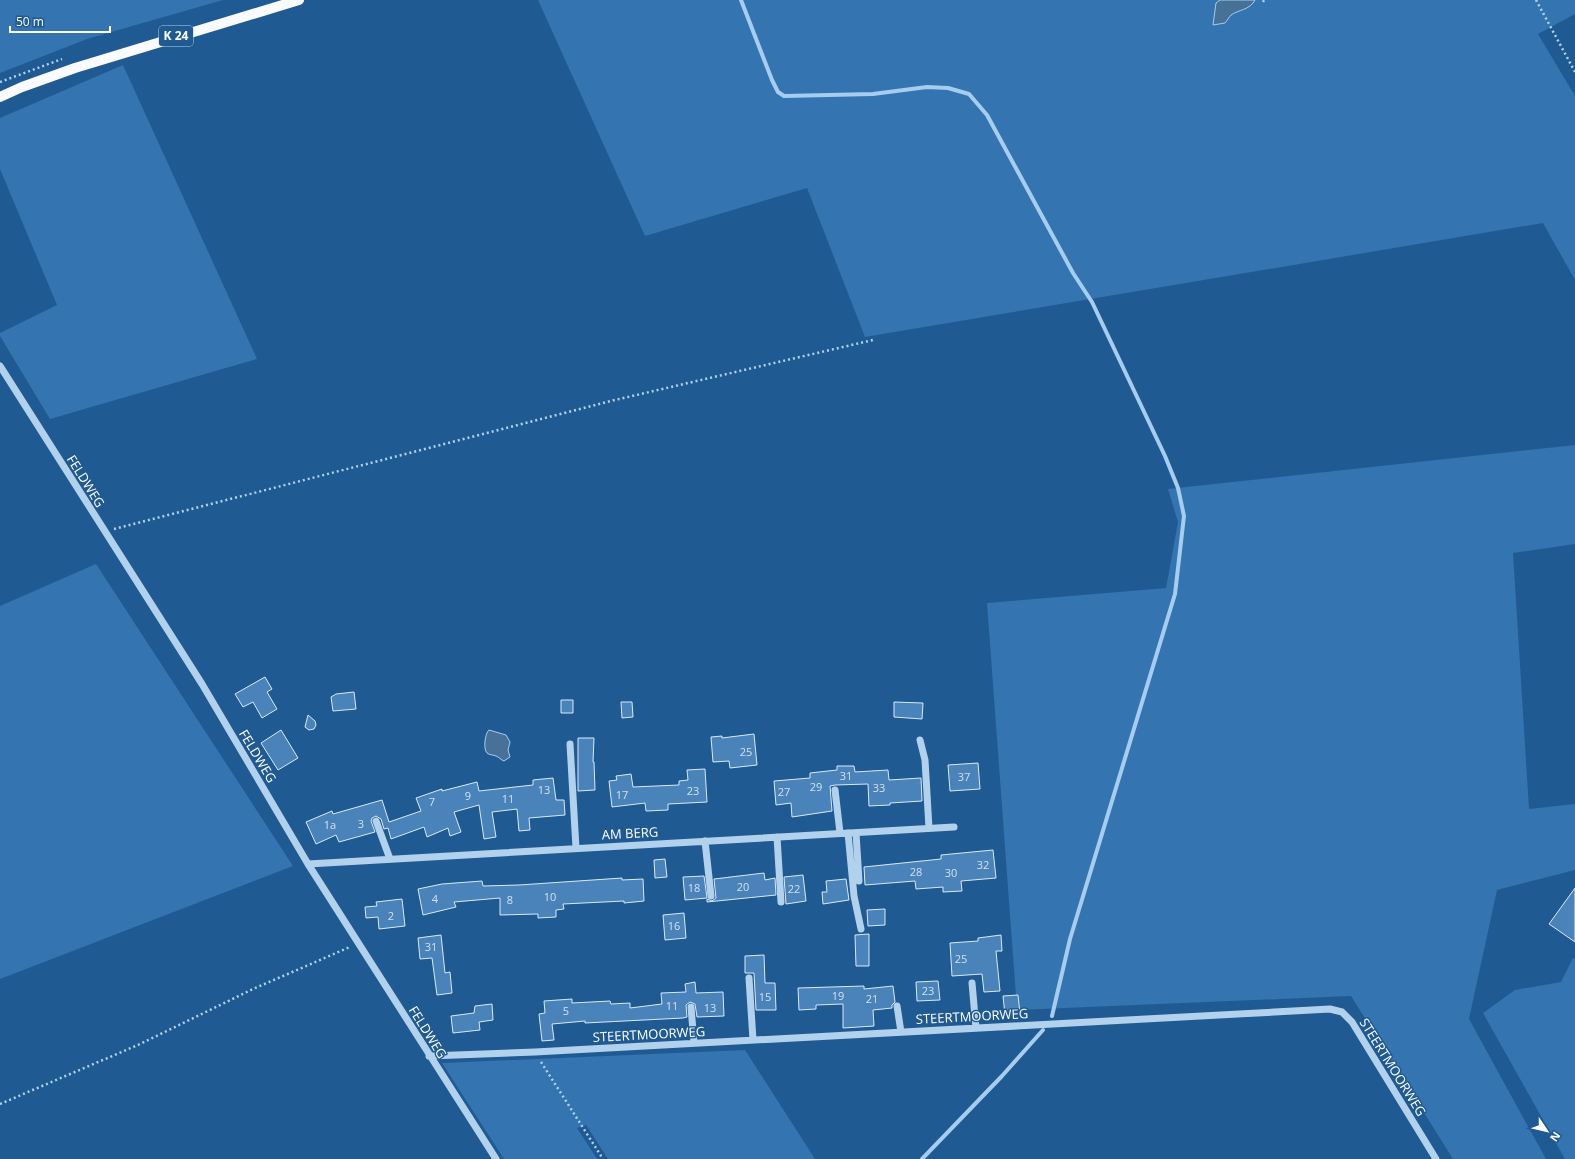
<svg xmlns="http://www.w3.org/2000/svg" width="1575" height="1159" font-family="'Open Sans',sans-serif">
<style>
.green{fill:#3474b0}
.water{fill:#487198;stroke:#a6cdef}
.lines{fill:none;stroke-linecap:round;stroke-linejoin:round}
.stream{stroke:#a6cdef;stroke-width:4}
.building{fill:#4983b9;stroke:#d8eafa}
.path{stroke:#b2d1ed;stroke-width:2.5;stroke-dasharray:2 3;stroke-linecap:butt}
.minor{stroke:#b2d1ed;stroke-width:7}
.major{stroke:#f9fbff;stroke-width:10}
.labels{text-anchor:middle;stroke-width:3;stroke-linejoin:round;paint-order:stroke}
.number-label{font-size:11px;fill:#d2e0ee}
.shield{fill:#205a92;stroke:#bccede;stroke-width:1}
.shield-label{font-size:12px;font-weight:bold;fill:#fff}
.street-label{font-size:13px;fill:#fff;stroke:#205a92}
</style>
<rect width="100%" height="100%" fill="#205a92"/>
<!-- green -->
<path class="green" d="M0,0h223l-136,39 -87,34z
M538,0h682l-4,4 -3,21 12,-2c2,-2 4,-6 6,-8 7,-5 19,-5 24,-15h320v14l-37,20 37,62v184l-32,-57 -678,114 -58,-149 -162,48z
M123,65l134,294 -207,60 -50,-83v-3l57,-28 -57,-136v-51z
M1575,445v99l-62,9 16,256 46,-5v66l-78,20 -28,129 77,140h-93l-102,-163 -334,14 -30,-407 179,-15 12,-66 -10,-33z
M96,564l197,302 -293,113v-373z
M1573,958l2,1v200h-10l-82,-146 32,-23 46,-8z
M745,1050l70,109h-207l-22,-34 -9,3 20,31h-93l-62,-96z"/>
<!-- water -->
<path class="water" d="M1220,0h35c-5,10 -17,10 -24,15 -2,2 -4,6 -6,8l-12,2 3,-22z
M489,730l17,5 4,7 -2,8 2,7 -6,4c-3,-1 -5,-4 -8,-5 -2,-1 -7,-1 -9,-3 -4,-4 -2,-20 2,-23z"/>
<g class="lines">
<!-- stream -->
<path class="stream" d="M741,0l31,80 6,12 6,4 89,-2 54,-7 21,1 21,6 18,21 86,158 19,29 73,154 13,32 6,28 -9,78 -105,345 -18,77
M922,1159l80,-83 41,-46"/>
</g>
<!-- building -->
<path class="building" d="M265,677l7,12 -5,3 10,17 -15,9 -9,-16 -10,5 -8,-13z
M354,692l2,17 -23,2 -2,-14 5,-3z
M561,700h12v13h-12z
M621,702h11l1,15 -11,1z
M894,702l29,1 -1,16 -28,-2z
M308,715l7,6 1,4 -2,4 -5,1 -4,-3z
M281,730l17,28 -20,12 -17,-27z
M754,734l3,31 -27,3 -1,-7 -16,1 -2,-25 11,-1v2z
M578,738h16l-1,24h1l1,28 -17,1z
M978,763l2,26 -30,2 -2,-26z
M837,766h17l1,6 33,-2 1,10 32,-2 1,23 -32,2v2l-21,1 -1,-22 -33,1 -5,1 2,25 -40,6 -1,-14 -15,2 -2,-24 36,-3v-5l27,-3z
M705,769l2,33 -39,2v6l-22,1 -1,-8 -33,4 -3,-26 8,-1 -1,-4 15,-2 2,13 46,-2v-4l9,-1 -1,-10z
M553,778l3,22h8l1,15 -36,3 1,12 -11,1 -2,-22 -25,3 4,25 -12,2 -5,-34 -25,7 7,20 -11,4 -2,-8 -21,9 -3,-10 -33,12 -3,-11 -4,1 -3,-10 -5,-3 -4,2 -1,3 4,11 -36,10 -3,-7 -20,9 -10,-22 26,-11 1,3 49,-14 7,22 32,-11 -5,-13 26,-9v2l35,-9 2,9 54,-6v-5z
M993,850l3,28 -35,3 1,10 -19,1v-5l-27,2 -1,-8 -50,4 -1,-18 77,-8v-4z
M665,859l2,18 -12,1 -1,-18z
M764,873l1,7 10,-2 1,17 -69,7v-3l5,2 4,-3 -2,-19z
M803,875l3,26 -20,3 -2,-27z
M704,876l3,22 -22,2 -2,-23z
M622,878v2l21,-1 1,22 -20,2v-2l-61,3 1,5 -8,1v7l-18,1v-4l-38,1v-17l-46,4 2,5 -33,8 -5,-26 24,-5 40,-3 1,5 36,-1z
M846,879l3,21 -26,4 -1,-12h5l-1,-11z
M1575,888v54l-26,-18z
M402,899l3,27 -26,3 -1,-12 -12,1 -1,-11 12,-1 -1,-4z
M885,909v16l-17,1 -1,-16z
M684,913l2,25 -21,2 -2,-25z
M869,934v32h-13l-1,-31z
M441,935l4,38 5,-1 2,21 -15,2 -5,-37 -12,1 -2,-21z
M1001,935l1,16h-6l4,40 -16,1 -2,-18 -30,2 -2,-33 28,-2v-3z
M764,955l1,28h10l1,27h-20l-2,-37h-9v-17z
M938,981l2,19 -23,1 -1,-19z
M695,982l1,11 27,-1 1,24 -27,1 -2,-13 -5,-2 -4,3 1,12 -4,1 -98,5v-2l-33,3 2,16 -12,1 -3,-27 6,-1 -1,-12 28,-2v4l38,-2 1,3 19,-1v5l32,-4 -1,-11 25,-1 -1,-8z
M864,986v3l29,-3 2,16 -3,3v3l-19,2 1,16 -31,2v-24l-27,1v4l-17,1 -1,-22z
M1018,995l2,19 -15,1 -2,-19z
M492,1004l1,16 -14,2 1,8 -27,3 -2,-17 23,-3 1,-7z"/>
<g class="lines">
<!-- path -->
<path class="path" d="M1536,0l39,72
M1263,2l1,-2
M0,82l62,-23
M114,529l501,-129 258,-60
M541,1062l62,97
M0,1104l138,-59 115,-56 97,-42"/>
<!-- minor -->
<path class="minor" d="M0,366l202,318 106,180 188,295
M920,740l5,20 4,68
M570,744l6,104
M835,790l5,43
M376,821l14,38
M848,833l6,63 7,33
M856,833l3,48
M777,837l4,65
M705,841l6,55
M308,864l646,-37
M749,978l4,62
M972,983l4,45
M897,1006l4,26
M691,1007l3,36
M429,1056l106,-4 795,-43 12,3 10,10 84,137"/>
<!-- major -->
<path class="major" d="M0,97l22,-10 53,-19 224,-68"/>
</g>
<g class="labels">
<!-- number labels -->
<g class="number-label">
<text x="746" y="756">25</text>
<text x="846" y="780">31</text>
<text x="964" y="781">37</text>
<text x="816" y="791">29</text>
<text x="879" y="792">33</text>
<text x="544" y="794">13</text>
<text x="693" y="795">23</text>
<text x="784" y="796">27</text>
<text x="622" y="799">17</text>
<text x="468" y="800">9</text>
<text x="508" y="803">11</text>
<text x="432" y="806">7</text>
<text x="361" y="828">3</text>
<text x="330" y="829">1a</text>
<text x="983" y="869">32</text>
<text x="916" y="876">28</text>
<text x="951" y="877">30</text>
<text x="743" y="891">20</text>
<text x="694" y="892">18</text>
<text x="794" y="893">22</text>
<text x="550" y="901">10</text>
<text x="435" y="903">4</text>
<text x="510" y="904">8</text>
<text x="391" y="920">2</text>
<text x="674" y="930">16</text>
<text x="431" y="951">31</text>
<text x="961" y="963">25</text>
<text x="928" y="995">23</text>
<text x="838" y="1000">19</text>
<text x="765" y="1001">15</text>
<text x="872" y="1003">21</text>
<text x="672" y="1010">11</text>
<text x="710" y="1012">13</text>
<text x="566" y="1015">5</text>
</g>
<!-- shield labels -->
<rect class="shield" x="159" y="26" width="34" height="20" rx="3"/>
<g class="shield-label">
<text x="176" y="40">K 24</text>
</g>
<!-- street labels -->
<g class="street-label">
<text transform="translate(86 481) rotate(58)" y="5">FELDWEG</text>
<text transform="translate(258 756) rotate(59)" y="5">FELDWEG</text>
<text transform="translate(630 833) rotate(-3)" y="5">AM BERG</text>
<text transform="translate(972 1016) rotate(-3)" y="5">STEERTMOORWEG</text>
<text transform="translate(428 1032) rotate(58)" y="5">FELDWEG</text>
<text transform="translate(649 1034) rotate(-3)" y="5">STEERTMOORWEG</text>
<text transform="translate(1393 1067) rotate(58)" y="5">STEERTMOORWEG</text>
</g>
</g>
<!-- north arrow -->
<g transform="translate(1547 1131) rotate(125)" stroke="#205a92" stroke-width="3" paint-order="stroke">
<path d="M0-3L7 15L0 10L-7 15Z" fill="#ffffff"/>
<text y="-6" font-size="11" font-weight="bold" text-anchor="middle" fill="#ffffff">N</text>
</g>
<!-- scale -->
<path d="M10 26v6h100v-6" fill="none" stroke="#ffffff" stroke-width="2"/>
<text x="16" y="26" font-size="12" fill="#ffffff" stroke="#205a92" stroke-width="3" paint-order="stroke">50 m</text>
</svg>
